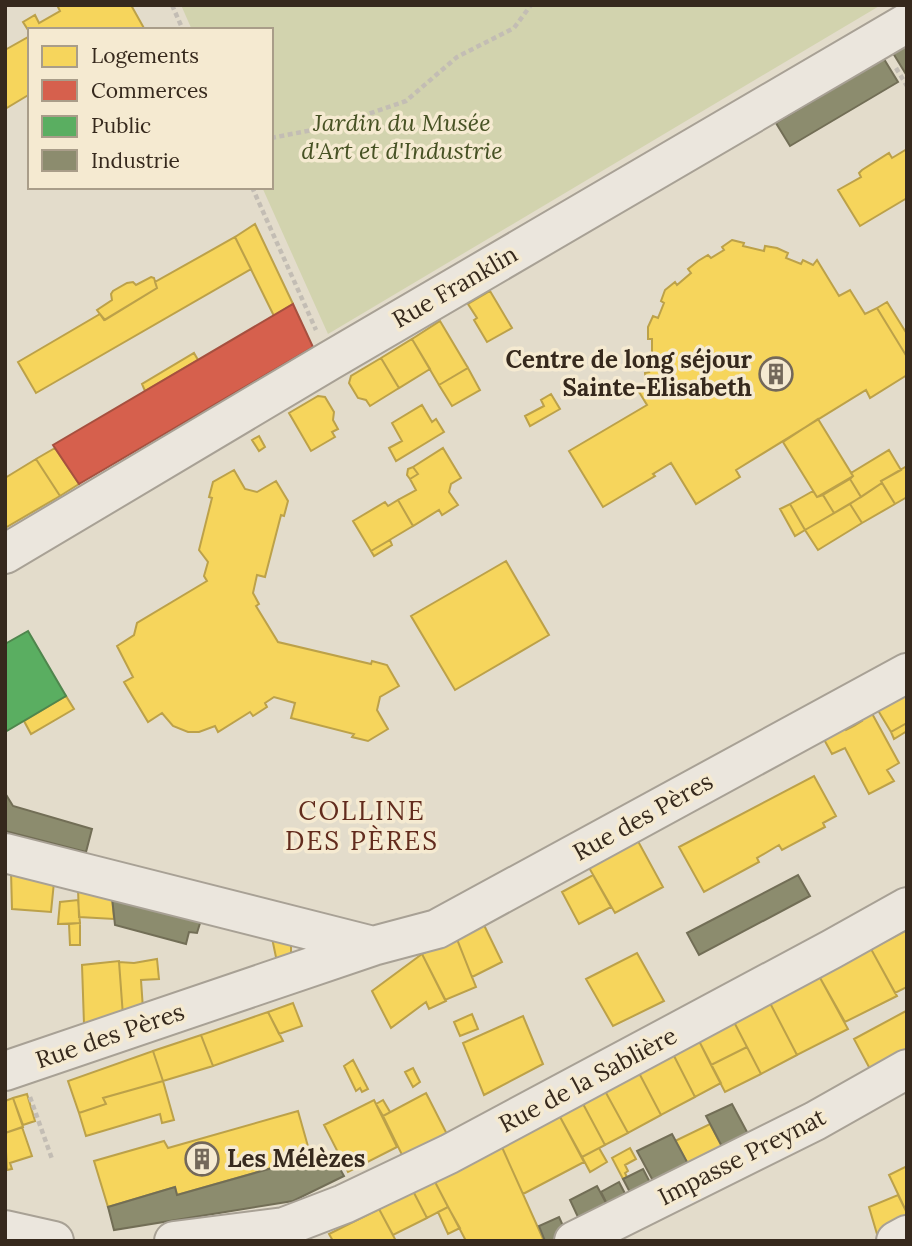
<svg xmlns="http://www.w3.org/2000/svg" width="912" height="1246" font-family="Lora,serif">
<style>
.green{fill:#d2d3ae}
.homes{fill:#f6d55c;stroke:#bca149;stroke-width:2}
.shops{fill:#d6604d;stroke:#a6503f;stroke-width:2}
.public{fill:#5aae61;stroke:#4f864d;stroke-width:2}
.industry{fill:#8c8c6e;stroke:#726e56;stroke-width:2}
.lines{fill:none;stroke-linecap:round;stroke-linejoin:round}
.minor-casing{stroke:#a8a195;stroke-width:42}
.path{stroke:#c3bdb4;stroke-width:4.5;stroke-dasharray:5 3.5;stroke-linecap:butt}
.minor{stroke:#ebe6dd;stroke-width:38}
.labels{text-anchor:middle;stroke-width:7;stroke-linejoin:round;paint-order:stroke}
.park-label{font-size:24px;font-style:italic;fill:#475224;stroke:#f5ead1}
.street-label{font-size:24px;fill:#36291d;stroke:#f5ead1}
.poi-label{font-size:24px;font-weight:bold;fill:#36291d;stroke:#f5ead1;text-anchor:end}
.neighbourhood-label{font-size:26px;letter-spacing:2px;fill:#622b1d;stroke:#f5ead1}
</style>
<rect width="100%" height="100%" fill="#e3dccb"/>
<!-- green -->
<path class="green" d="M181,5h700l-553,329 -66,-147h9v-157h-79z"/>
<!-- homes -->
<path class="homes" d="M57,5h74l14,25h-115v3l-7,-11 12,-7 4,8 21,-12z
M30,36v58l-25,15v-59z
M907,149v49l-47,28 -22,-36 23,-13 -2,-4 3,-3 27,-17 3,5z
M255,224l38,80 -19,12 -39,-79z
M235,237l16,32 -215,124 -18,-31 82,-48 5,6 52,-32 -2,-6z
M732,240l12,3 -1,3 21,5 1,-5 12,2 11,5 -2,5 15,6 2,-4 10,5 4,-5 22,36 11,-6 15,24 12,-6 30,49v18l-37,23 -4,-8 -130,80 4,7 -44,27 -25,-41 -18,11 2,2 -52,31 -34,-56 78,-46 -8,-13 8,-4 -2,-15 4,-1 -2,-4v-13l5,1v-17h-4v-12l5,-11 5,2 6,-15 -3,-2 4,-11 10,-8 2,3 14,-12 -3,-4 10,-8 10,-6 3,3 13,-8 -2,-3z
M151,277l3,1 3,10 -53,32 -7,-10 15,-10 -1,-6 2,-3 14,-8 6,-1 3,3z
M490,291l22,37 -25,14 -13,-22 3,-2 -9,-14z
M887,302l20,32v23l-30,-49z
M440,321l28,47 -29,17 -27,-46z
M412,339l18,30 -31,19 -18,-30z
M194,353l4,7 -53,31 -3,-7z
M381,358l18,30 -29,18 -4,-6 -8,-2 -9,-15 2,-7z
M468,368l12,22 -28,16 -13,-21z
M551,394l9,15 -30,17 -5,-10 19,-10 -3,-6z
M318,396l7,1 9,15 -1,8 5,9 -6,3 3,5 -24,14 -22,-38z
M422,405l10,17 4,-3 8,13 -48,29 -7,-13 13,-7 -10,-18z
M818,419l35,57 -36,21 -34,-55z
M259,436l6,11 -6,4 -7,-11z
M55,448l24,36 -19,12 -24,-37z
M443,448l18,30 -10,6 -2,8 9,13 -16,10 -3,-5 -26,16 -15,-26 18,-10 -6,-11 8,-5 -5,-7z
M889,450l12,20 -20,11 1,2 -21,14 -11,-18 3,-3 -2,-3z
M36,459l24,37 -55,32v-50z
M907,466v31l-12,7 -14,-23z
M413,467l5,7 -8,5 -3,-4 1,-6z
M234,470l11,19 12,3 19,-11 12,20 -4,15 -3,-1 -16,62 -8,-2 -4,18 6,11 -3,2 22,36 93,22 1,-3 15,4 12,21 -19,11 -3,13 11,19 -20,12 -16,-4 2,-3 -63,-16 4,-15 -21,-6 -9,6 2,4 -14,9 -3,-4 -32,20 -3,-6 -16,6h-11l-15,-6 -11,-13 -14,9 -24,-40 9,-5 -16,-31 17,-11 3,-12 70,-42 -3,-5 4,-14 -9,-12 13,-52 -3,-1 4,-15z
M850,479l11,18 -27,16 -11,-18z
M882,483l13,21 -33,19 -12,-19z
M813,491l4,6 6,-2 11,18 -29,17 -15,-26z
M398,500l15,26 -42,25 -18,-30 32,-19 3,4z
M790,504l15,26 -10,6 -15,-27z
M850,504l12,19 -44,27 -13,-20z
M390,540l2,5 -18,11 -3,-5z
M506,561l43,74 -94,55 -44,-74z
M907,688v35l-16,9 -15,-25z
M66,696l8,13 -43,25 -7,-13z
M869,708l30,55 -12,7 7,11 -25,13 -24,-46 -13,6 -11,-20 21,-11 4,7 8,-4 8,-5 -4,-7z
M907,723v8l-13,8 -3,-7z
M814,776l22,40 -13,7 2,4 -43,23 -3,-5 -22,13 2,4 -55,30 -25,-45z
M633,832l30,55 -48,26 -31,-54z
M11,871l43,11 -3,30 -39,-3z
M593,875l18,32 -32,17 -17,-32z
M78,889l34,8 2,22 -35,-2z
M78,900l2,23 -22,1 2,-22z
M482,921l20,41 -30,15 -17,-43z
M80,923v22h-10l-1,-21z
M907,930v57l-12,6 -24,-44z
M456,937l20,50 -31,13 -23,-46z
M272,938l19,4v14l-14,6z
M871,949l26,47 -52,26 -26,-46z
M637,953l27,48 -51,25 -27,-47z
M422,954l24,47 -17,8 -3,-7 -35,26 -19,-37z
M157,959l2,20 -18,1 2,29 -20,7 -4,-54 15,1z
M119,961l4,55 -39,8 -2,-59z
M819,976l29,53 -51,26 -27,-52z
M293,1003l9,23 -23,8 -11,-22z
M770,1003l27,52 -36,19 -27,-52z
M906,1011l1,39 -37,19 -16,-30z
M268,1012l15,29 -70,25 -12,-31z
M472,1014l6,15 -18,7 -6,-14z
M523,1016l20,48 -59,31 -21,-52z
M734,1022l13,25 -36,18 -12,-24z
M201,1035l12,31 -50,15 -10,-30z
M699,1041l22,42 -26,14 -22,-43z
M747,1047l14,27 -36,18 -14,-27z
M153,1051l10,30 -60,17 3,6 -27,9 -11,-32z
M673,1054l22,43 -34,18 -22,-42z
M353,1060l15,29 -6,3 -2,-4 -4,3 -12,-25z
M413,1068l7,14 -7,5 -8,-15z
M639,1073l22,42 -33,18 -23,-42z
M163,1081l11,39 -12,3 -2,-9 -74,22 -7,-23 27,-9 -3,-6z
M605,1091l23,42 -23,12 -23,-43z
M426,1093l25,49 -44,23 -24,-49z
M27,1094l8,27 -12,4 -10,-27z
M13,1098l10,29 -18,6v-32z
M374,1100l23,47 -49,25 -24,-47z
M383,1100l7,12 -7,4 -7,-12z
M582,1102l23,43 -23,12 -23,-42z
M298,1111l13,46 -134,38 -2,-8 -67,20 -14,-46 70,-20 4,7z
M559,1115l25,47 -61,32 -22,-49z
M710,1124l18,34 -34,17 -19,-34z
M22,1127l10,29 -22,7 2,6 -5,1 -2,-37z
M501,1145l43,96h-78l-32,-61z
M599,1148l8,14 -17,10 -8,-15z
M630,1148l6,11 -11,6 3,6 -3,2 2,4 -4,2 -11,-21z
M907,1166v47l-18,-38z
M434,1180l14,27 -21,11 -14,-27z
M413,1191l14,27 -34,17 -14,-26z
M898,1195l9,18v6l-30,15 -8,-27z
M448,1207l12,21 -12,6 -10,-22z
M379,1209l17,32h-63l-4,-7z"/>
<!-- shops -->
<path class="shops" d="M293,304l20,43 -234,137 -26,-39z"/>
<!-- public -->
<path class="public" d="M28,631l38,65 -61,36v-88z"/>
<!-- industry -->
<path class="industry" d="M907,45v31l-14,-23z
M884,59l14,23 -108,64 -14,-23z
M5,793l8,13 79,23 -6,23 -81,-21z
M798,875l12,21 -111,59 -12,-22z
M112,897l89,23 -4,13 -8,-1 -3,12 -71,-19z
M732,1104l22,41 -26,13 -22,-42z
M672,1134l22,41 -35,17 -22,-41z
M311,1157l24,3 9,16 -51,25 -179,29 -6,-23 67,-20 2,8z
M643,1169l13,25 -20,10 -13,-25z
M619,1182l13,25 -19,9 -12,-24z
M597,1186l16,30 -29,14 -14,-30z
M559,1217l9,20 -8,4h-15l-6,-15z"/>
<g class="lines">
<defs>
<path id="minor" d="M5,554l324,-193 578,-338
M5,853l368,93 64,-17 470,-256
M5,1071l368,-125
M5,1230l49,11
M174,1241l110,-14
M263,1241l21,-14 60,-23 105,-50 383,-205 75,-42
M574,1241l241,-120 92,-52
M896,1241l11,-6"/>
</defs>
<!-- minor casing -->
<use href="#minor" class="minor-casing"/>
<!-- path -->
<path class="path" d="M172,5l11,25
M896,68l11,18
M271,138l62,-12 73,-25 51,-44 57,-29 17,-23
M252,187l64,143
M30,1097l22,62"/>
<!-- minor -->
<use href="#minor" class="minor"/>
</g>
<!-- icons -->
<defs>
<symbol id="building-ring" viewBox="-11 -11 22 22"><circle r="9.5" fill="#f5ead1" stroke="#73685a" stroke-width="1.5"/><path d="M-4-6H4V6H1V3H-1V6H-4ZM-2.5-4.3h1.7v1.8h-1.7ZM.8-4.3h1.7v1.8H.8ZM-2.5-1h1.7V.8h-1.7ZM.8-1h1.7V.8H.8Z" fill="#73685a"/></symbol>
</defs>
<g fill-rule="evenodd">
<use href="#building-ring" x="757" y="355" width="38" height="38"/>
<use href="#building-ring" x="183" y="1140" width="38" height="38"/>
</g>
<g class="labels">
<!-- park labels -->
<g class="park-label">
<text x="402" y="131">Jardin du Musée<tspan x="402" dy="28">d'Art et d'Industrie</tspan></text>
</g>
<!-- street labels -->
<g class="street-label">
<text transform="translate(455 287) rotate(-30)" y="8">Rue Franklin</text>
<text transform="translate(643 817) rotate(-29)" y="8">Rue des Pères</text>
<text transform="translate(110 1036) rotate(-19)" y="8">Rue des Pères</text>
<text transform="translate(588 1080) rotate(-28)" y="8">Rue de la Sablière</text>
<text transform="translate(742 1157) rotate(-27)" y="8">Impasse Preynat</text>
</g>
<!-- poi labels -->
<g class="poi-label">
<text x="752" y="368">Centre de long séjour<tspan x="752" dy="28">Sainte-Elisabeth</tspan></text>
<text x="227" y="1167" text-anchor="start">Les Mélèzes</text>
</g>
<!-- neighbourhood labels -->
<g class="neighbourhood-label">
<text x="362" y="820">COLLINE<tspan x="362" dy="30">DES PÈRES</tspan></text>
</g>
</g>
<!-- border -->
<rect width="912" height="1246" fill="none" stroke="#36291d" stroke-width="14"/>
<!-- legend -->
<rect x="28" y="28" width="245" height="161" fill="#f5ead1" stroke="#a99d89" stroke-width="2"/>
<rect x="42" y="46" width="35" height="21" fill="#f6d55c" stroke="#a99d89" stroke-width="2"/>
<text x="91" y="63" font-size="21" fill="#36291d">Logements</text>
<rect x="42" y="80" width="35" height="21" fill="#d6604d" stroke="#a99d89" stroke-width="2"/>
<text x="91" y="98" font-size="21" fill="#36291d">Commerces</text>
<rect x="42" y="116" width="35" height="21" fill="#5aae61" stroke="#a99d89" stroke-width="2"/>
<text x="91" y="133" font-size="21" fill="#36291d">Public</text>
<rect x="42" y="150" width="35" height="21" fill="#8c8c6e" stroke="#a99d89" stroke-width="2"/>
<text x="91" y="168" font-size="21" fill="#36291d">Industrie</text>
</svg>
